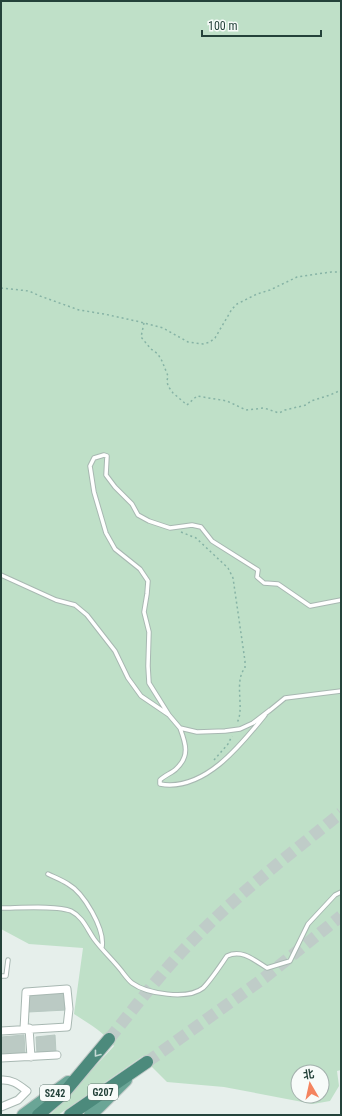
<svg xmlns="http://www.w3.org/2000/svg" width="342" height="1116" font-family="'Roboto Condensed','Noto Sans SC',sans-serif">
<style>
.green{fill:#bfe0c8;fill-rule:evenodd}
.building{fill:#bbcac4;stroke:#b8c9c2}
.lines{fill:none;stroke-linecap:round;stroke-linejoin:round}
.trunk-tunnel{stroke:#bfccc8;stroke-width:12;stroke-dasharray:12 6;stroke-linecap:butt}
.service-casing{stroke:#a8b8b2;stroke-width:5.5}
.minor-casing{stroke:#a8b8b2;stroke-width:9}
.primary-casing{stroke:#c2cac8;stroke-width:14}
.trunk-casing{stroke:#c2cac8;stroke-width:14}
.path{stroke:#86b3a5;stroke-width:1.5;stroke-dasharray:2 3;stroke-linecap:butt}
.service{stroke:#fff;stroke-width:3.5}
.minor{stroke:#fff;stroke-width:7}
.primary{stroke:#6aa596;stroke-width:12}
.trunk{stroke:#4c8a7c;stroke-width:12}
.oneway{stroke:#c4d9d4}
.labels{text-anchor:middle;stroke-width:3;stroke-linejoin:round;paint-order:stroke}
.shield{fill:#f7fbf9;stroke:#637a73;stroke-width:1}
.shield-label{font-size:10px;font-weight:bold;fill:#24423a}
</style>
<rect width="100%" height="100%" fill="#e6efeb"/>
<!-- green -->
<path class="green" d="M1,1h340v1069l-4,1 2,15 -9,15 -17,3 -89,-17 -57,-5 -20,-20 -4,-6 -85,59h-8l64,-69c-10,-14 -26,-23 -40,-32l9,-66 -54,-4 -28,-15zM298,1072h24v24h-24z"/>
<!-- building -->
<path class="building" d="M64,993l2,17 -38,2 -1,-16z
M24,1035l1,18 -24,1v-17z
M55,1035l1,18 -19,1 -1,-17z"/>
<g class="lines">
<!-- trunk-tunnel -->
<path class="trunk-tunnel" d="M109,1039c30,-37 59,-75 93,-108 43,-43 92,-80 139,-118
M147,1062l117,-84 77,-62"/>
<defs>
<path id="service" d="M1,575l55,25 19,5 12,10 28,36 13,27 13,18 28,19 11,13 17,4 28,-1 15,-2 13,-6 17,-13
M269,711l16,-13 56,-7
M169,715l-20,-32 -1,-17 1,-34 -5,-20 3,-18 1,-13 -8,-12 -25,-20 -9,-16 -12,-41 -4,-26 4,-8 10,-3 3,1 -1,19 9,12 17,17 6,11 11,6 21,7 22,-3 9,2 11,14 46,29 -1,7 7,6 14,1 32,22 31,-6
M180,728c6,16 10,28 -4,41 -4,4 -11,6 -16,11v4c44,8 81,-39 105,-69
M48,874c6,3 14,6 20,10 16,9 37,45 34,63
M1,908c17,0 56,-3 70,3 12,6 16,18 23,28 8,11 18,20 26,30 4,5 8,11 12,14 15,11 56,17 71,5 8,-8 17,-22 24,-32 15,-7 27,4 40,12l23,-7 18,-37 27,-29 6,-3
M1,976h5l2,-16"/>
<path id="minor" d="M29,1028l2,29
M1,1031l66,-4 2,-18 -2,-20 -41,3 -2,37
M1,1058l56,-3
M1,1080c11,-1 18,5 26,11l-9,9 -17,7"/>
<path id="primary" d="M23,1115l45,-33
M90,1115l9,-8 27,-27"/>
<path id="trunk" d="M38,1115l25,-21 46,-55
M70,1115l77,-53"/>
</defs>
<!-- service casing -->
<use href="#service" class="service-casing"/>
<!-- minor casing -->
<use href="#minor" class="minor-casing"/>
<!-- primary casing -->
<use href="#primary" class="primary-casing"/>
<!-- trunk casing -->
<use href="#trunk" class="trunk-casing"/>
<!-- path -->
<path class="path" d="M1,288l28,3 11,5 39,14 25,4 32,7 27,7 25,14 15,2 7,-2 5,-4 17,-29 5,-5 20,-10 13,-4 27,-13 34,-5h10
M144,323l-3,14 10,12 7,5 4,7 6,15 -1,5 1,5 5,7 14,12 10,-9 30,5 19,9 18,-2 15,5 6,-3 21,-5 5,-4 19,-6 9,-4h2
M181,532l15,6 32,30 5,10 12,83v7c-9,10 -4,30 -5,43 0,5 -2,9 -3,13
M214,760l14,-16 4,-8"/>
<!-- service -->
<use href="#service" class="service"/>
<!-- minor -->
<use href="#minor" class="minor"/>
<!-- primary -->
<use href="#primary" class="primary"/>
<!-- trunk -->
<use href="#trunk" class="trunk"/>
</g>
<!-- one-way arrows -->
<defs><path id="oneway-chevron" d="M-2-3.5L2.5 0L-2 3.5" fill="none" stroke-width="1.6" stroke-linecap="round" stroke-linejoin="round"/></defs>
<use class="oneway" href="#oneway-chevron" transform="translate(97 1054) rotate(128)"/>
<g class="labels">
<!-- shield labels -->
<g class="shield">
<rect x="88" y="1084" width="30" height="16" rx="3"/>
<rect x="40" y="1085" width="30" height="16" rx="3"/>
</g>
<g class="shield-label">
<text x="103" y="1096">G207</text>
<text x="55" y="1097">S242</text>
</g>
</g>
<!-- border -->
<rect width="342" height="1116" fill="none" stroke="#24423a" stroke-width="4"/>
<!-- north arrow -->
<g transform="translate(310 1084) rotate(351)"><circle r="19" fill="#f7fbf9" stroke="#a3b1ad"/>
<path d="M0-3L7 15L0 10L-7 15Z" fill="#f4845f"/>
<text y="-6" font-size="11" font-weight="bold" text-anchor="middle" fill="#24423a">北</text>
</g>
<!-- scale -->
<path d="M202 30v6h119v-6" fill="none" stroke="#24423a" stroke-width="2"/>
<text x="208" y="30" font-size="12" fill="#24423a" stroke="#f7fbf9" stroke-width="3" paint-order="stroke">100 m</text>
</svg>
